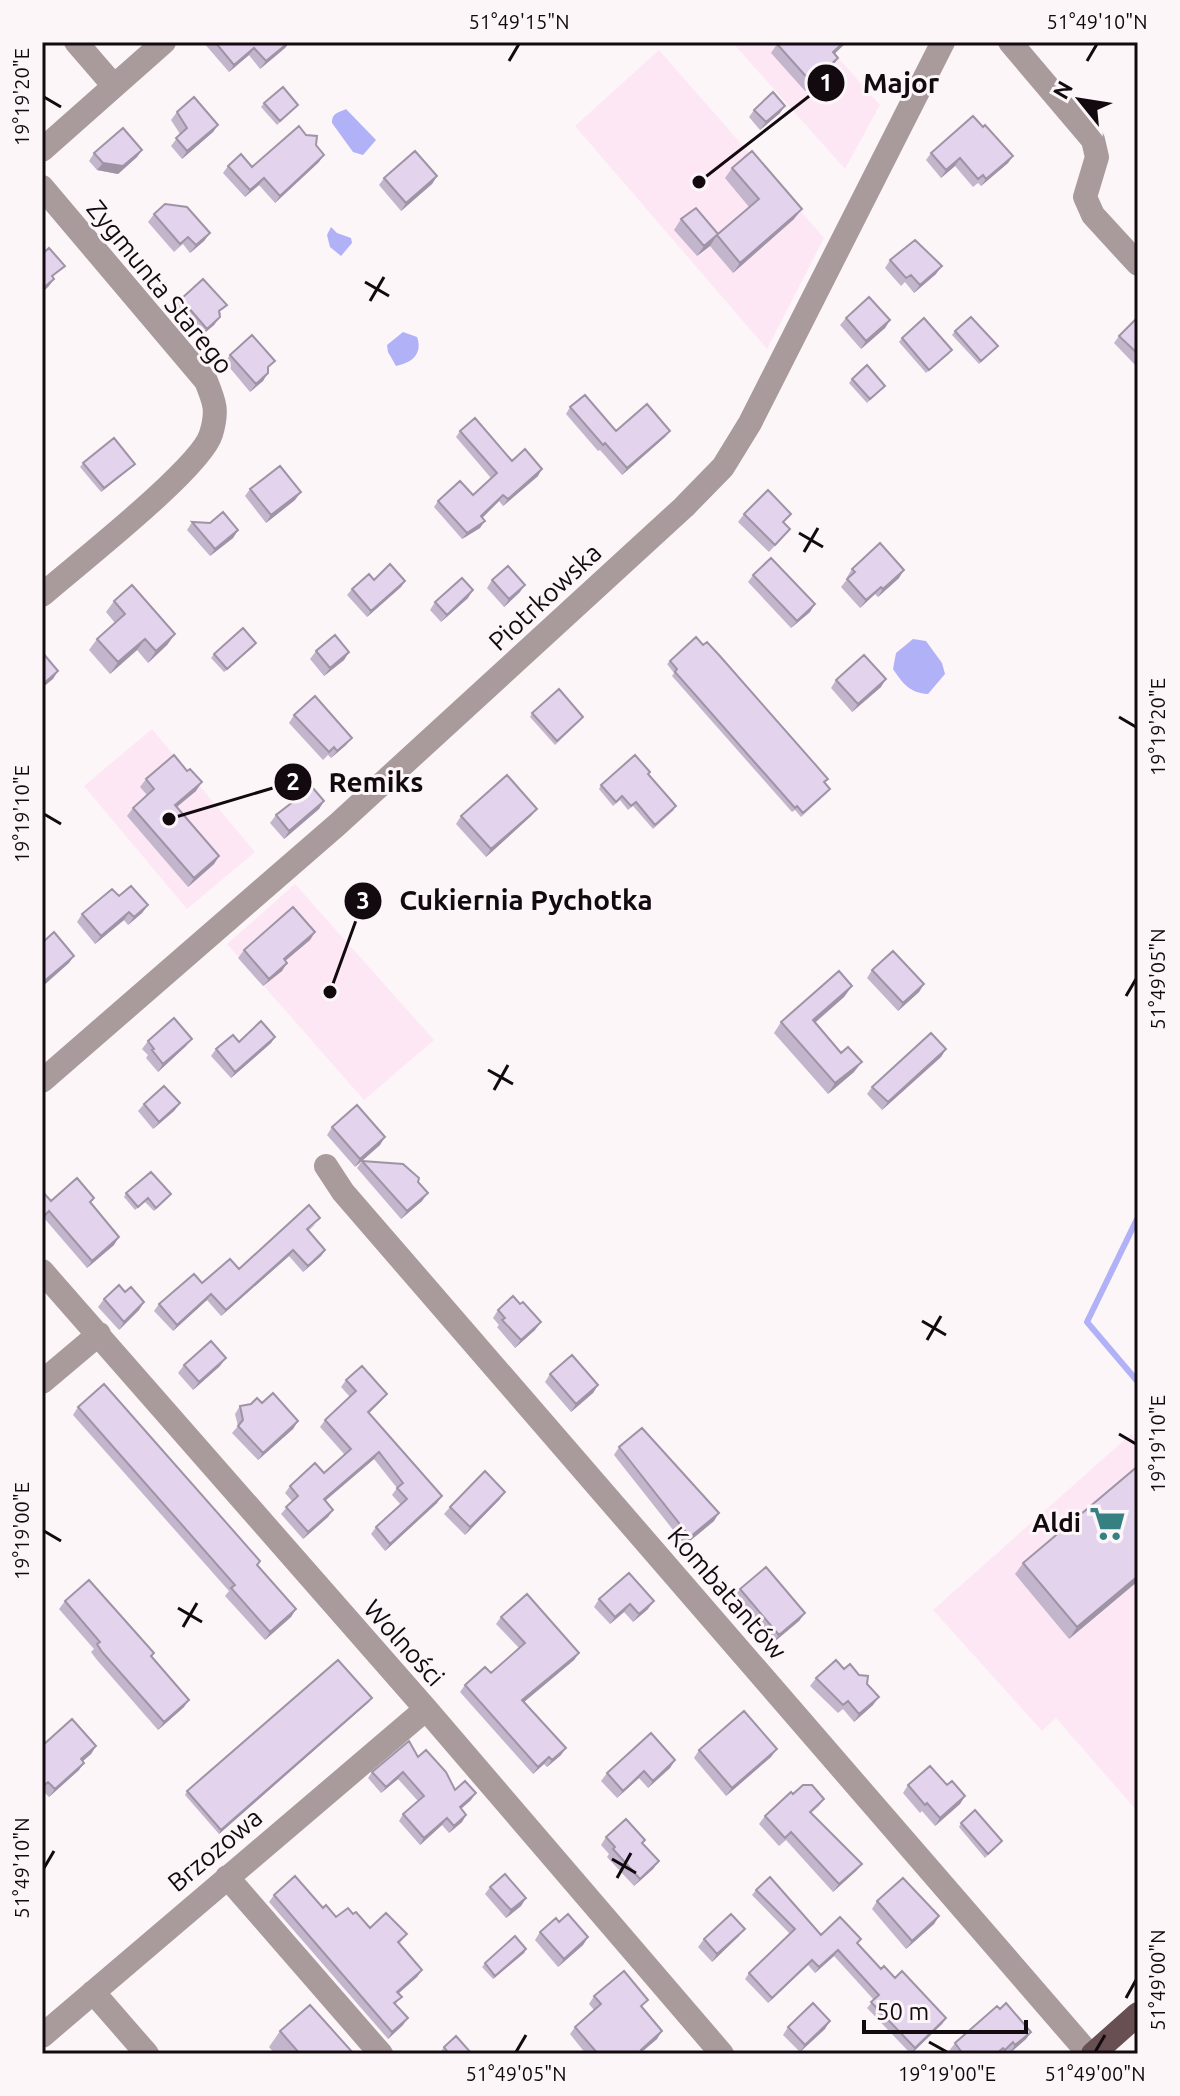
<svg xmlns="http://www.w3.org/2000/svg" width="1180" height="2096" font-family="Ubuntu,sans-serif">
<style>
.built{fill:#fde7f4}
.water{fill:#b0b1f6}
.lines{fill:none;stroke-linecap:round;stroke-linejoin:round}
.stream{stroke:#b0b1f6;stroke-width:6}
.minor{stroke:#a99a9c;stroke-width:24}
.major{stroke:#674f52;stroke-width:24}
.wall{fill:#c3b5cc}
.shaded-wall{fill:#9f94a6}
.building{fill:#e3d3ed;stroke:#9f94a6;stroke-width:2}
.ticks{fill:none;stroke:#120a0f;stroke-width:3}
.labels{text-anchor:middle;stroke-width:6;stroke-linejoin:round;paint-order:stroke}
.street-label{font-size:26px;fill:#120a0f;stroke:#fcf6f9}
.poi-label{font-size:26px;font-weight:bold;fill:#120a0f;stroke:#fcf6f9;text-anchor:end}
.leader{fill:none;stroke:#120a0f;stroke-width:3}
.callout-dot{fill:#120a0f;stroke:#fcf6f9;stroke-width:3}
.mark-label{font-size:24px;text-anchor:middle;font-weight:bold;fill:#fff}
.callout-label{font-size:28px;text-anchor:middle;font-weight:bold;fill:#120a0f;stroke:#fcf6f9;stroke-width:6;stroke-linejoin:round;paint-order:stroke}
.neatline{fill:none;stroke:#120a0f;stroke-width:3}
.ticks-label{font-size:20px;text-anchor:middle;fill:#120a0f}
</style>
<rect width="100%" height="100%" fill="#fcf6f9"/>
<!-- built -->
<path class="built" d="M732,42h92l56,63 -35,64z
M659,50l165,188 -57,111 -192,-223z
M152,729l103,123 -68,57 -103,-123z
M295,884l139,156 -70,60 -137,-156z
M1131,1434l7,9v369l-82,-94 -14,13 -109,-121z"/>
<!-- water -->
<path class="water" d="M346,109l30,31 -13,15 -10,-3 -21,-29c0,-11 7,-10 14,-14z
M331,227l6,6 14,5 1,5 -11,13 -11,-9 -3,-12z
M403,332l14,5c6,17 -5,26 -21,29l-8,-14 -1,-7z
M913,639l13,2 16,22 3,11 -17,20c-18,-1 -25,-10 -35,-25l3,-16z"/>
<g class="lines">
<!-- stream -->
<path class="stream" d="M1138,1217l-51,105 51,60"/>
<!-- minor -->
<path class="minor" d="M76,42l38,44
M1010,42l83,98 4,17 -12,40 8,18 45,49
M42,150l122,-108
M42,187l164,194c9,22 12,30 5,53 -10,34 -136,132 -169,161
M42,1081l296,-257 346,-317 39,-40 27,-44 193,-381
M326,1166l17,26 746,862
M42,1271l384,438 296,345
M42,1382l57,-48
M227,1877l154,177
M93,1992l54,62
M42,2036l384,-327"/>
<!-- major -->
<path class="major" d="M1093,2054l45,-40"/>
</g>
<!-- wall -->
<path class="wall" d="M203,42h87l-5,6 -25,21 -11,-14 -20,17z
M777,44l57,10 4,4 -6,9 -27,24 -34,-38z
M264,103l34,2 -21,20 -16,-18z
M754,110l26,3 -20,17 -11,-13z
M177,112l41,13 -5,7 -31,27 -11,-13 9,-12 -9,-14z
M983,127l30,29 -5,7 -27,23 -3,-3 -5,4 -18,-21 -14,12 -15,-18 5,-7z
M316,145l3,17 -44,41 -16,-18 -14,12 -22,-24 5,-7 24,1z
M142,150l-5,7 -19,17 -21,-4 -8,-9 5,-8z
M732,168l62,51 -61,54 -23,-27 -13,10 -23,-26 7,-11 37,15 31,-27 -24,-29z
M437,176l-5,8 -31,27 -22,-26 5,-7z
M154,214l56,19 -6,8 -14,12 -7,-9 -9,8 -26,-30z
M890,260l46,14 -22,19 -9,-11 -4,4 -16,-18z
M181,299l40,14 -7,12 -13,11 -26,-30z
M1138,317v51l-24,-25 5,-7z
M846,318l44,2 -5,8 -24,21 -21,-24z
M955,331l43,15 -19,18 -27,-29z
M902,338l47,16 -23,19 -27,-31z
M230,355l38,15 -5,11 -13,11 -25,-30z
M852,379l30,10 -15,14 -18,-20z
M570,407l46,24h54l-5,6 -43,38 -22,-25 -2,1 -32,-37z
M460,431l78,45 -35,30 -4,-5 -17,17 -2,10 -18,11 -28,-32 4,-6 35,-6 18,-17 -35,-41z
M83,463l49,4 -31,25 -21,-25z
M250,489l45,11 -29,23 -21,-27z
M744,514l40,9v13l-15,16 -31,-30z
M192,522l46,8 -5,8 -23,18 -23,-26z
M852,569l47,9 -21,19 -3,-3 -15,14 -19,-21 7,-9 -1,-1z
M753,575l62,29 -5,8 -19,16 -43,-46z
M374,580l31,1 -4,6 -34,30 -20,-22 5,-6z
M492,580l28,12 -16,15 -17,-19z
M468,598l-27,24 -11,-12 5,-8z
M114,601l61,33 -8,11 -19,18 -11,-13 -27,24 -21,-24 8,-11 18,-16 -9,-11z
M256,643l-3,4 -29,25 -13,-14 3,-4z
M316,651l33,1 -5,8 -20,16 -14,-17z
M670,661l155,122 5,6 -3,4 -26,24 -6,-7 -3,2 -120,-136 2,-3 -7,-9z
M836,680l45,7 -29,25 -21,-24z
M532,713l48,8 -25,24 -25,-28z
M294,715l52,30 -15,13 -3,-3 -5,5 -34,-37z
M648,774l26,36 -21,19 -20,-23 -5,4 -8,-10 -7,6 -14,-17 2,-4z
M146,779l50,12 -19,16 42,49 -5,8 -26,23 -61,-71 6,-8 14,-13 -7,-8z
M324,801l-5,8 -35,30 -14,-16 6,-8z
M537,809l-6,7 -45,41 -30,-33 5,-8z
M119,896l29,9 -6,8 -14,12 -4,-5 -29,24 -18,-22 5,-8z
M315,932l-5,8 -25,21 -3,10 -19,15 -25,-28 6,-8z
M872,970l52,14 -5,8 -21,19 -31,-33z
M852,986l-8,11 -29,26 39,49 -26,22 -54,-61 7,-11z
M275,1037l-4,6 -40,35 -20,-22 5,-7 23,-7z
M148,1041l38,5 -28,26 -12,-14 2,-3 -6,-6z
M946,1049l-5,8 -59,53 -15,-16 5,-7z
M180,1103l-6,8 -21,18 -15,-18 6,-7z
M332,1127l48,18 -25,22 -28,-32z
M362,1161l56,21 4,19 -21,18 -44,-51z
M42,1191l9,10 43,-3 -3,5 23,42 -27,23 -43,-50 -2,2z
M126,1193l42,5 -14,13 -9,-9 -10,8 -11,-13z
M316,1224l-8,7 17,19 -4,6 -18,16 -14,-16 -68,60 -14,-16 -34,31 -19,-20 5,-7 43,-21 37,-14z
M104,1299l40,3 -5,8 -20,20 -21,-23z
M498,1310l37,20 -20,18 -18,-21 2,-2 -6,-7z
M184,1365l36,1 -27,24 -15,-17z
M550,1374l48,11 -5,8 -22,19 -26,-30z
M346,1380l36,20 -13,13 68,90 -52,48 -14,-17 5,-7 25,-22 -9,-10 5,-7 -23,-29 -49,42 8,9 -5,7 -25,22 -22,-25 11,-13 -7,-8 5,-7 34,-13 21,-18 -25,-28 5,-7 25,-23 -9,-10z
M262,1403l36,18 -5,8 -35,31 -26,-27 6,-7 -3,-12 5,-8z
M78,1407l180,158 38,44 -5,8 -26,23 -40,-44 4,-5 -156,-176z
M619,1447l95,74 -29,24 -71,-90z
M1138,1466v115l-69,58 -54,-65 8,-11z
M500,1499l-35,36 -21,-21 6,-7z
M629,1573l19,36 -15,13 -9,-10 -14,12 -16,-17 5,-8z
M740,1589l65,24 -6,8 -25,21 -39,-46z
M65,1601l89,52 -3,4 33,50 -26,23 -61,-70 -6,-8 3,-3 -35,-40z
M501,1617l78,36 -5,7 -50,42 37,53 -14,12 -3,-3 -11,10 -73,-82 5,-7 26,-12 28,-25 -23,-24z
M844,1669l15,6 8,9 6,21 -19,17 -11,-13 -5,4 -28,-27 6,-8z
M369,1702l-150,132 -34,-39 2,-4z
M42,1746h54l-5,8 -8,7 -4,9 -30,27 -7,-7z
M699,1750l72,7 -45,39 -32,-38z
M418,1757l37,33 16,10 -10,9 5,6 -4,7 -13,11 -7,-8 -22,20 -21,-24 4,-7 15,-13 -20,-22 -17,14 -13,-15 4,-6z
M675,1760l-5,8 -22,20 -9,-10 -22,20 -16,-17 6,-8z
M908,1785h39l18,11 -5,8 -25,22 -13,-15 -2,2 -17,-20z
M793,1794l31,5 -5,7 -8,7 51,51 -6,7 -23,21 -47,-52 -7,6 -20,-22 6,-8z
M961,1823l41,18 -17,17 -26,-31z
M606,1837l37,7 16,17 -6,8 -19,17 -27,-29 2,-3 -8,-9z
M490,1887l36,11 -5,8 -15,12 -21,-24z
M756,1890l65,45 37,9 23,25 14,9 51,40 -4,6 -31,30 -44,-46 7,-8 -40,-44 -19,17 -7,-8 -40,38 -23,-24 4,-6 41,-39 -38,-39z
M274,1895l49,13 13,9 17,-3 17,14 37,6 -8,10 23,26 -5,7 -18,16 -3,12 7,20 -15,14 -119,-137z
M877,1901l62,15 -5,8 -28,25 -34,-40z
M559,1922l29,15 -5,8 -25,22 -23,-27 5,-8z
M739,1936l-27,26 -14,-15 6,-8z
M526,1949l-2,4 -31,26 -11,-12 3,-4z
M594,1996l48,12 15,31 -15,13 2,2h-58l-16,-20 5,-7 19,-17 -5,-6z
M1000,2009l31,23 -5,7 -16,14 -2,-3 -5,4h-51l-3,-3 6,-8z
M788,2027l37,2 -25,23 -17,-17z
M280,2031l74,23h-79l-6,-7z
M444,2047l28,7h-33z"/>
<!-- shaded-wall -->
<path class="shaded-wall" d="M290,42l-5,6 -25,21 6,-8z
M844,42h3l-20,19 6,-9z
M254,48l-5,7 -20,17 5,-7z
M838,58l-6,9 -27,24 6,-9z
M785,106l-5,7 -20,17 6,-8z
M218,125l-5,7 -31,27 5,-8z
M142,150l-5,7 -19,17 -21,-4 6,-7z
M324,155l-5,7 -44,41 5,-7z
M1013,156l-5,7 -27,23 5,-7z
M960,158l-5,8 -14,12 5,-8z
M437,176l-5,8 -31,27 5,-8z
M264,178l-5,7 -14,12 5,-7z
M802,209l-8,10 -61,54 7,-10z
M210,233l-6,8 -14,12 6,-8z
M717,235l-7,11 -13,10 7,-10z
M942,266l-6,8 -22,19 6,-8z
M54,279l-5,7 -7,7v-4z
M220,317l-6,8 -13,11 6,-7z
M890,320l-5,8 -24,21 5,-8z
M268,373l-5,8 -13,11 6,-8z
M670,431l-5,6 -43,38 5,-7z
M135,464l-3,3 -31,25 3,-4z
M542,469l-4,7 -35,30 5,-7z
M301,492l-6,8 -29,23 5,-8z
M503,495l-4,6 -22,22 4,-7z
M485,521l-5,7 -18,11 5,-6z
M238,530l-5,8 -23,18 5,-7z
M904,570l-5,8 -21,19 5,-8z
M405,581l-4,6 -34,30 4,-6z
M525,585l-5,7 -16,15 5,-8z
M881,587l-6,7 -15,14 6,-8z
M473,590l-5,8 -27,24 6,-7z
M815,604l-5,8 -19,16 6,-7z
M175,634l-8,11 -19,18 8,-12z
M145,639l-8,11 -27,24 8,-12z
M256,643l-3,4 -29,25 3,-3z
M349,652l-5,8 -20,16 6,-8z
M58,671l-5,8 -11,9v-3z
M886,679l-5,8 -29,25 6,-8z
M352,738l-6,7 -15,13 6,-7z
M202,782l-6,9 -27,22 6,-8z
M324,801l-5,8 -35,30 5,-8z
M537,809l-6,7 -45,41 5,-8z
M219,856l-5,8 -26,23 6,-9z
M148,905l-6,8 -14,12 6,-8z
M129,912l-5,8 -29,24 6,-8z
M315,932l-5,8 -32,27 6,-8z
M74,956l-5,7 -27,24v-4z
M287,963l-5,8 -19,15 6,-7z
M924,984l-5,8 -21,19 5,-8z
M852,986l-8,11 -39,34 8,-11z
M275,1037l-4,6 -40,35 4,-6z
M192,1039l-6,7 -28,26 5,-8z
M946,1049l-5,8 -59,53 6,-8z
M862,1062l-8,10 -26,22 7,-11z
M180,1103l-6,8 -21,18 6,-7z
M385,1137l-5,8 -25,22 5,-8z
M428,1193l-6,8 -21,18 6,-8z
M119,1237l-5,8 -27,23 5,-7z
M293,1250l-4,6 -68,60 5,-6z
M325,1250l-4,6 -18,16 5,-6z
M211,1294l-4,6 -34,31 4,-6z
M144,1302l-5,8 -20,20 5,-8z
M541,1322l-6,8 -20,18 6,-8z
M226,1358l-6,8 -27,24 6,-8z
M598,1385l-5,8 -22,19 5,-8z
M387,1394l-5,6 -19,19 5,-7z
M298,1421l-5,8 -35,31 5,-7z
M379,1452l-5,7 -55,47 5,-7z
M505,1492l-5,7 -35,36 5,-8z
M442,1496l-5,7 -52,48 5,-7z
M333,1510l-5,7 -25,22 5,-7z
M719,1513l-5,8 -29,24 5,-8z
M1138,1576v5l-69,58 8,-12z
M654,1601l-6,8 -15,13 6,-8z
M630,1604l-6,8 -14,12 5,-7z
M296,1609l-5,8 -26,23 5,-8z
M805,1613l-6,8 -25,21 5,-7z
M579,1653l-5,7 -56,47 4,-7z
M879,1697l-6,8 -19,17 5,-8z
M372,1698l-3,4 -150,132 2,-4z
M189,1700l-5,7 -26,23 6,-8z
M96,1746l-5,8 -15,13 5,-8z
M566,1748l-5,7 -14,12 5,-7z
M777,1749l-6,8 -45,39 6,-8z
M549,1757l-5,7 -11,10 5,-7z
M675,1760l-5,8 -22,20 5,-7z
M84,1763l-5,7 -30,27 6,-8z
M644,1771l-5,7 -22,20 6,-7z
M403,1772l-5,7 -17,14 5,-6z
M476,1793l-5,7 -16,14 5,-7z
M965,1796l-5,8 -25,22 5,-8z
M466,1815l-4,7 -13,11 5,-7z
M447,1818l-5,7 -22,20 4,-7z
M659,1861l-6,8 -19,17 6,-7z
M862,1864l-6,7 -23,21 6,-8z
M526,1898l-5,8 -15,12 5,-8z
M939,1916l-5,8 -28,25 6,-8z
M745,1929l-6,7 -27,26 5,-8z
M588,1937l-5,8 -25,22 6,-8z
M526,1949l-2,4 -31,26 2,-3z
M838,1950l-4,6 -19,17 4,-6z
M812,1960l-4,5 -40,38 4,-5z
M422,1970l-5,7 -25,22 5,-7z
M408,2018l-5,7 -15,14 4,-7z
M946,2018l-4,6 -31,30 4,-6z
M830,2021l-5,8 -25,23 5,-7z
M662,2031l-5,8 -18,15 2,-4z
M1031,2032l-5,7 -16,14 5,-8z"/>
<!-- building -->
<path class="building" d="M215,42h74l-23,19 -12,-13 -20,17z
M779,42h65l-11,10 5,6 -27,24 -34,-38z
M283,87l15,18 -18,16 -16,-18z
M773,92l12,14 -19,16 -12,-12z
M194,97l24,28 -31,26 -11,-13 11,-10 -10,-16z
M973,116l10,11 2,-2 28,31 -27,23 -3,-4 -5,4 -18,-21 -14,12 -15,-17z
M299,126l7,9 11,1 -1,9 8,10 -44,41 -16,-18 -14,12 -22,-24 13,-12 11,13z
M123,128l19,22 -19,16 -20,-3 -9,-10z
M415,151l22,25 -31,27 -22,-25z
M752,151l50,58 -62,54 -23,-28 -13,11 -23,-27 15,-11 22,26 41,-35 -27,-31z
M165,204l22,3 23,26 -14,12 -8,-8 -8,7 -26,-30z
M915,240l27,26 -22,19 -9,-10 -5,3 -16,-18z
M49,248l16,18 -13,10 2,3 -12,10v-35z
M203,279l24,26 -8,6 1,6 -13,12 -26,-30z
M869,297l21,23 -24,21 -20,-23z
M971,317l27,29 -17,15 -26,-30z
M1138,317v37l-19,-18z
M924,318l28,32 -23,20 -27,-32z
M252,335l23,26 -7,6v6l-12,11 -26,-29z
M867,365l18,21 -15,13 -18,-20z
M585,395l31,36 31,-27 23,27 -43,37 -22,-25 -2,2 -33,-38z
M475,418l37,43 13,-12 17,20 -34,30 -5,-4 -22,21 4,5 -18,12 -29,-32 22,-20 13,14 24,-22 -37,-42z
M114,438l21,26 -31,24 -21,-25z
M280,466l21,26 -30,23 -21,-26z
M768,490l23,24 -8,8 7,7 -15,16 -31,-31z
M223,512l15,18 -23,19 -23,-27 18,1z
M880,543l24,27 -21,19 -2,-2 -15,13 -19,-21 8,-7 -3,-3z
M771,558l44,46 -18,17 -44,-46z
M390,564l15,17 -34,30 -19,-22 17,-15 5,6z
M508,566l17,19 -16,14 -17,-19z
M462,578l11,12 -26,25 -12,-13z
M132,585l43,49 -19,17 -11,-12 -27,23 -21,-23 28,-25 -11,-13z
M243,628l13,15 -29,26 -13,-15z
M335,635l14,17 -19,16 -14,-17z
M696,637l7,8 4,-3 12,13 109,124 -4,3 6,7 -27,24 -6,-7 -2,2 -120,-136 2,-3 -7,-8z
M42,652l16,19 -16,14z
M864,655l22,24 -28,25 -22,-24z
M559,689l24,28 -26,24 -25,-28z
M315,696l37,42 -15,13 -3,-4 -5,5 -35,-37z
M174,755l13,16 3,-2 12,13 -27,23 44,51 -25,22 -61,-70 21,-19 -8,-10z
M635,755l15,17 -2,2 28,32 -21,19 -19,-23 -5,4 -9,-10 -6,6 -15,-17z
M507,775l30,34 -46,40 -30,-33z
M312,787l12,14 -35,30 -13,-16z
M131,886l17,19 -14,12 -5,-5 -28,24 -19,-22 30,-25 7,7z
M293,907l22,25 -31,27 3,4 -18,16 -25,-29z
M54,932l20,24 -32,27v-40z
M893,951l31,33 -21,19 -31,-33z
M839,971l13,15 -39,34 28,33 7,-6 14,15 -27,21 -54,-61z
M174,1018l18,21 -29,25 -11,-14 2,-1 -6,-8z
M261,1021l14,16 -40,35 -19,-23 17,-14 6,7z
M931,1033l15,16 -58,53 -16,-15z
M164,1086l16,17 -21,19 -15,-18z
M357,1105l28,32 -25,22 -28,-32z
M362,1161l41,3 16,14 -1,4 10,11 -21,18z
M151,1172l20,22 -15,14 -8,-10 -10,9 -12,-14z
M77,1178l17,20 -4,4 29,35 -27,24 -43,-50 -7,7v-27l9,10z
M309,1205l11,13 -13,11 18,21 -17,16 -15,-16 -67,60 -15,-16 -34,31 -18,-21 35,-30 8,9 28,-24 9,10z
M119,1285l6,7 6,-5 13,15 -20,20 -20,-23z
M513,1296l7,8 3,-2 18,20 -20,18 -19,-20 3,-2 -7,-8z
M211,1341l15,17 -27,24 -15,-17z
M572,1355l26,30 -22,19 -26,-30z
M362,1366l25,28 -19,18 74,84 -52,48 -14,-17 31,-28 -10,-11 6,-5 -24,-31 -55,47 9,11 -25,22 -22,-25 12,-11 -8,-10 25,-23 9,10 27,-24 -26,-29 31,-29 -10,-11z
M104,1384l156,177 -3,4 39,44 -26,23 -39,-44 4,-3 -157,-178z
M273,1393l25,28 -35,32 -25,-27 5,-6 -3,-14 11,-2 6,-6 5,5z
M642,1428l77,85 -29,24 -71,-90z
M1138,1466v110l-61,51 -54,-64z
M485,1471l20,21 -35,35 -20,-20z
M766,1567l39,46 -26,22 -39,-46z
M629,1573l25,28 -15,13 -9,-10 -15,13 -16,-18z
M89,1580l65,73 -3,3 38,44 -25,22 -62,-70 -5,-8 3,-2 -35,-41z
M527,1594l52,59 -57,47 44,48 -14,12 -3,-3 -11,10 -73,-82 20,-18 6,6 34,-30 -24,-26z
M338,1660l34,38 -151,132 -34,-39z
M836,1660l8,9 6,-5 9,11 9,1 -1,8 12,13 -20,17 -11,-13 -5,4 -27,-27z
M744,1711l33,38 -45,39 -33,-38z
M72,1719l24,27 -15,13 3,4 -29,26 -7,-7 -6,5v-41z
M651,1733l24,27 -22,21 -9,-10 -21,20 -16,-18z
M409,1741l9,16 8,-7 20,22 9,18 10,-9 11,12 -16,14 6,8 -12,11 -7,-8 -23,20 -21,-24 21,-18 -21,-24 -17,15 -14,-15z
M930,1766l17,19 5,-4 13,15 -25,22 -13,-15 -2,2 -17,-20z
M803,1785h9l12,14 -14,13 52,52 -23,20 -48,-52 -6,6 -20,-22 26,-24 2,2z
M975,1810l27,31 -14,13 -27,-31z
M626,1819l19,21 -3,3 17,18 -19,18 -27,-30 2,-2 -9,-10z
M505,1874l21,24 -15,12 -21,-23z
M295,1876l28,32 3,-3 10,12 12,-9 5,6 3,-2 14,16 16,-15 21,21 -9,8 24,28 -25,22 5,5 -8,6 14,15 -16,14 -118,-137z
M770,1877l51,58 19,-18 21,22 -4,4 24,26 3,-3 11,12 7,-7 44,47 -31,30 -44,-46 8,-7 -41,-45 -19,17 -7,-7 -40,38 -23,-25 46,-44 -39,-39z
M903,1878l36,38 -27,25 -35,-40z
M568,1914l20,23 -24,22 -24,-27 16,-14 3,4z
M731,1914l14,15 -28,25 -13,-15z
M515,1936l11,13 -31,27 -10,-13z
M624,1971l24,29 -7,6 21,25 -21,19 3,4h-46l-23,-27 26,-23 -7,-8z
M813,2003l17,18 -25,24 -17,-18z
M1006,2003l25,29 -16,13 -2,-3 -8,8 -2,-2 -7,6h-25l-1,-2 -2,2h-5l-8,-11 42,-37 3,3z
M310,2005l44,49h-54l-20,-23z
M456,2036l16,18h-29l4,-3 -3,-4z"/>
<!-- ticks -->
<path class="ticks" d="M509,61l10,-17M1087,61l10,-17M44,97l17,10M365,282l24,14M370,301l14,-24M799,533l24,14M804,552l14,-24M1119,717l17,10M44,814l17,10M1126,996l10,-17M488,1070l25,14M494,1090l14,-25M922,1321l24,14M927,1340l14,-24M1119,1434l17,10M44,1531l17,10M178,1608l24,14M183,1627l14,-24M612,1859l24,14M44,1868l10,-17M617,1878l14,-25M1126,1998l10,-18M929,2042l18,10M516,2052l10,-17M1095,2052l10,-17"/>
<!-- icons -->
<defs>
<symbol id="supermarket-bare" viewBox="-9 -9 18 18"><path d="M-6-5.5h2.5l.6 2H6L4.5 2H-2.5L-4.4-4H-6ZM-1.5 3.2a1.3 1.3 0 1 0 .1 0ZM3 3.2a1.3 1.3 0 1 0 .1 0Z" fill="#378081" stroke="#fcf6f9" stroke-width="2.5" paint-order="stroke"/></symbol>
</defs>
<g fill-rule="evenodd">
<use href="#supermarket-bare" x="1082" y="1498" width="51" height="51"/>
</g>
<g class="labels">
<!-- street labels -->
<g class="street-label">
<text transform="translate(160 287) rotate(51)" y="9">Zygmunta Starego</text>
<text transform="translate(545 597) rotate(-43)" y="9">Piotrkowska</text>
<text transform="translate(727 1593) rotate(49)" y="9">Kombatantów</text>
<text transform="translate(404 1643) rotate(48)" y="9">Wolności</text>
<text transform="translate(215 1850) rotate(-40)" y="9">Brzozowa</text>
</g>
<!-- poi labels -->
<g class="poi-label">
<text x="1081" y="1532">Aldi</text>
</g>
</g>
<!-- callouts -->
<path class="leader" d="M699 182L826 83M169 819L293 782M330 992L363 901"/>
<g class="callout-dot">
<circle cx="699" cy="182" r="8"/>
<circle cx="169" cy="819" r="8"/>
<circle cx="330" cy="992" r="8"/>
<circle cx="826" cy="83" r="20"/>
<circle cx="293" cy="782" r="20"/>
<circle cx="363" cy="901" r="20"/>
</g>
<g class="mark-label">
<text x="826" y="91">1</text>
<text x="293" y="790">2</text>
<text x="363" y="909">3</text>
</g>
<g class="callout-label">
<text x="901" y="93">Major</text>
<text x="376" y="792">Remiks</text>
<text x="526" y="910">Cukiernia Pychotka</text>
</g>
<!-- border -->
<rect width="1180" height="2096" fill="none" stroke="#fcf6f9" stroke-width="88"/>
<!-- north arrow -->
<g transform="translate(1080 100) rotate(300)" stroke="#fcf6f9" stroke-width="6" paint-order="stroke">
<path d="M0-6L14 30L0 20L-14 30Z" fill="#120a0f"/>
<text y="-12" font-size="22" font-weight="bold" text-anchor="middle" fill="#120a0f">N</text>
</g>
<!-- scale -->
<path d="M864 2020v12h162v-12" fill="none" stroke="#120a0f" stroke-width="4"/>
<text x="876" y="2020" font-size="24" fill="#120a0f" stroke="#fcf6f9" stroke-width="6" paint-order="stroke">50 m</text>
<rect x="44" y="44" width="1092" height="2008" class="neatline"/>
<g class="ticks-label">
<text x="519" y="29">51°49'15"N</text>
<text x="1097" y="29">51°49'10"N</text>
<text transform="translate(22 97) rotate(-90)" y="7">19°19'20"E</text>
<text transform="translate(1158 727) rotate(-90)" y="7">19°19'20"E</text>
<text transform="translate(22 814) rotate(-90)" y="7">19°19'10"E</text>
<text transform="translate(1158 979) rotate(-90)" y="7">51°49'05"N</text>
<text transform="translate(1158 1444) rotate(-90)" y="7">19°19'10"E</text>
<text transform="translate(22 1531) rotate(-90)" y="7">19°19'00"E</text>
<text transform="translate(22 1868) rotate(-90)" y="7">51°49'10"N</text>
<text transform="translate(1158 1980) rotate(-90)" y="7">51°49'00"N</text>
<text x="516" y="2081">51°49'05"N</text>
<text x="947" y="2081">19°19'00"E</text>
<text x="1095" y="2081">51°49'00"N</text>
</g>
</svg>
